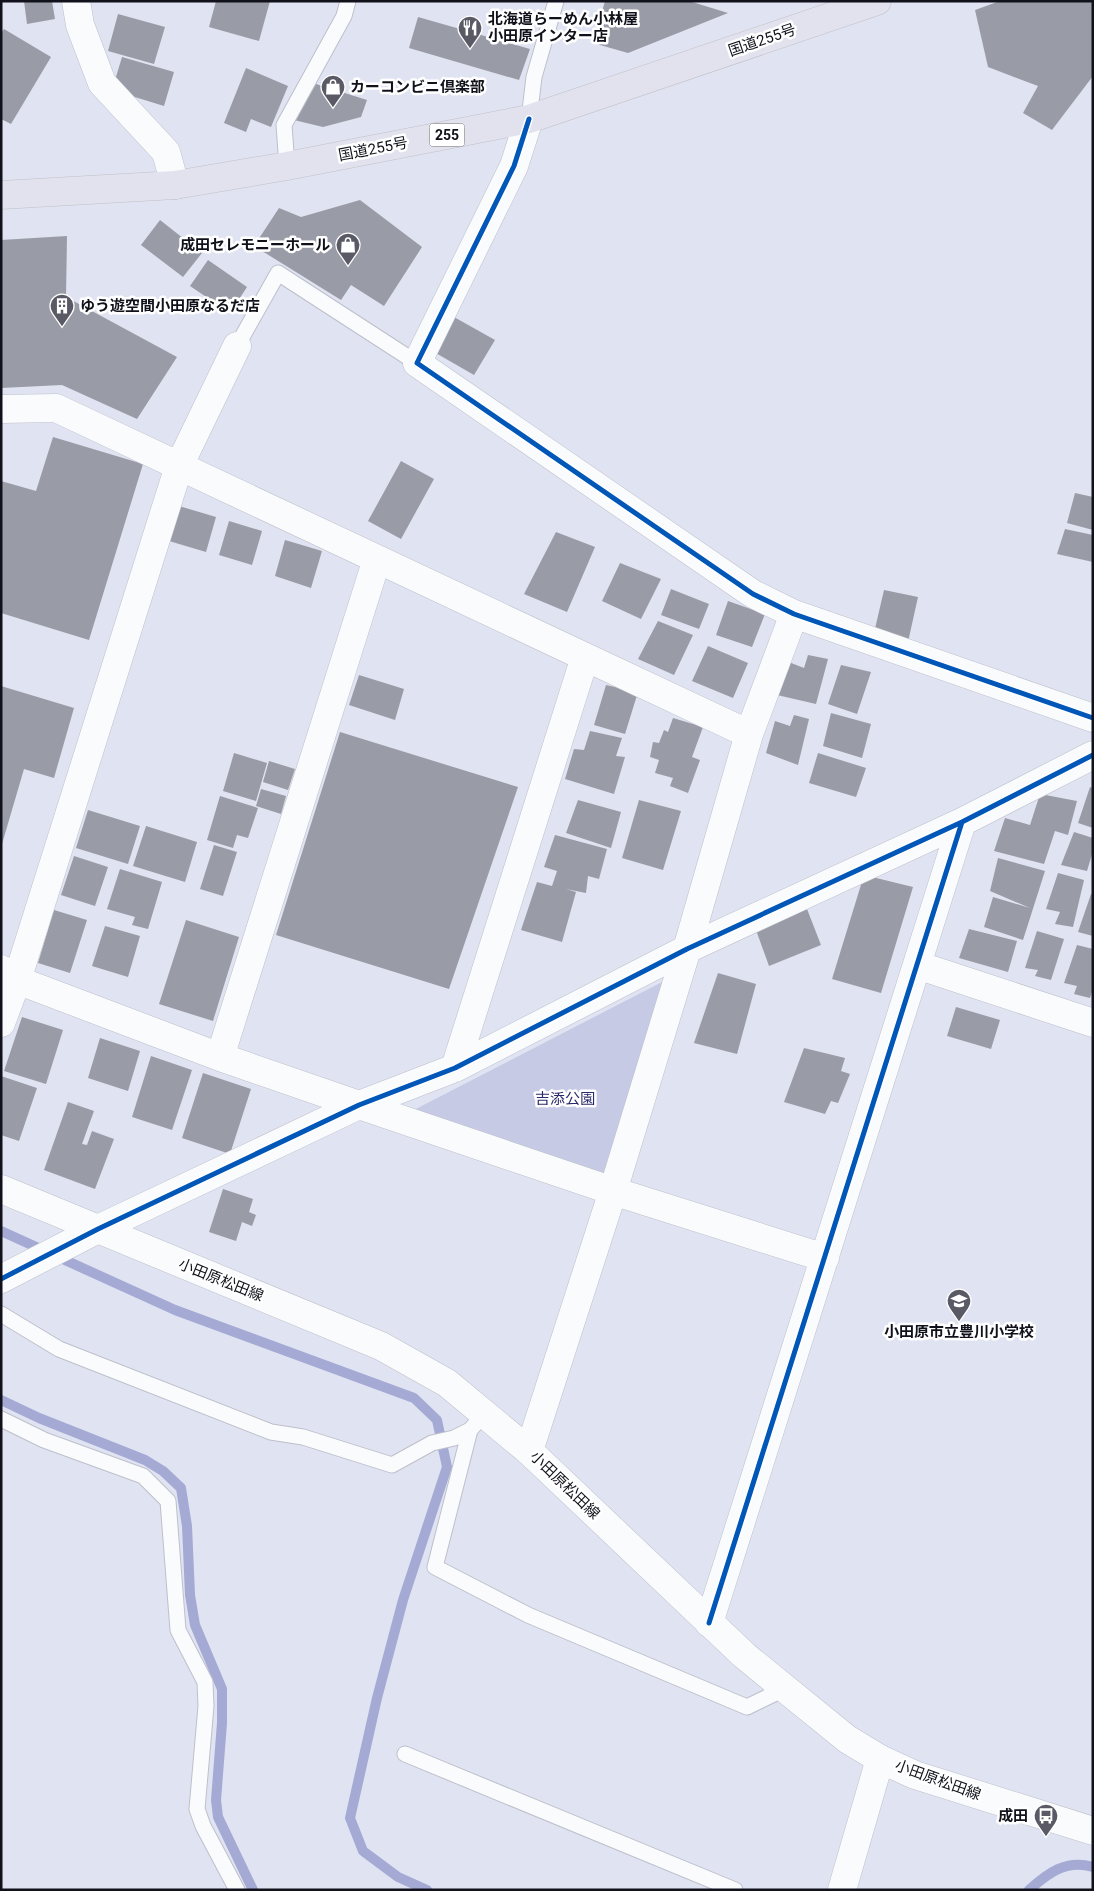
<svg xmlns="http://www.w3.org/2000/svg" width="1094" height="1891" font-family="Roboto,'Noto Sans JP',sans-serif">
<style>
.green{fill:#c6cae4}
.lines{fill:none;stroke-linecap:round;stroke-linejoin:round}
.stream{stroke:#a4aad4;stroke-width:10}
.building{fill:#999ca6}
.service-casing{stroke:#bdc0cb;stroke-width:17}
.minor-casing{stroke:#bdc0cb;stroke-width:29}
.secondary-casing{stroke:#bdc0cb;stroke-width:29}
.trunk-casing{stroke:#c0c0c8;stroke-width:29}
.service{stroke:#fafbfd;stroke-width:15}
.minor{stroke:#fafbfd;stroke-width:28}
.secondary{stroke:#fafbfd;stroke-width:28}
.trunk{stroke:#e2e2ee;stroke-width:28}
.cycleway-casing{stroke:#fff;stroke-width:8}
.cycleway{stroke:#0057b8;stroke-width:5}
.labels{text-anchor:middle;stroke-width:5;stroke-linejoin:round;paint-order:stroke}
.shield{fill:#fff;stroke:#58585f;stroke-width:1}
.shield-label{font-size:14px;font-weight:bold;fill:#10111a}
.poi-label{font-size:15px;font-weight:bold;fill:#10111a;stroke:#fff;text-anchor:start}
.street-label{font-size:15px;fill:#10111a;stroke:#fff}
.park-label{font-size:15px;fill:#2a2b6b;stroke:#fff}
</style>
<rect width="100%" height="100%" fill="#e0e3f1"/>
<!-- green -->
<path class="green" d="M664,981l-61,194 -195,-62z"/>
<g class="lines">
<!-- stream -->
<path class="stream" d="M1,1231l174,79 239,88 23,22 10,47 -44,133 -26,98 -27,120 13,33 35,26 29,13
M1,1400l38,18 106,42 18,11 18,17 6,38 3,69 5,30 27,64v34l-6,77 2,17 35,73
M1029,1890c19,-17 37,-31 64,-23"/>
</g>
<!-- building -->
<path class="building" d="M24,1h28l3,18 -28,5z
M216,1h54l-11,40 -50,-14z
M605,1h84l39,12 -100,40 -35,-10z
M1000,1h93v75l-41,54 -29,-17 15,-27 -50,-19 -13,-57z
M118,14l47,13 -11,37 -46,-13z
M418,17l112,32 -11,31 -110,-32z
M4,29l47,28 -40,67 -10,-5v-86z
M122,57l52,15 -10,34 -52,-16z
M246,68l42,18 -17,41 -20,-8 -5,13 -22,-9z
M316,84l51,16 -6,17 -38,10 -29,-7z
M360,200l62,47 -38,59 -33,-21 -10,15 -87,-54 25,-38 22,9z
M160,220l42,33 -19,24 -42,-32z
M67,236l-1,61 111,60 -40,62 -75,-34 -61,3v-148z
M208,260l39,27 -17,26 -40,-27z
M454,317l41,23 -21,35 -40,-23z
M53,437l90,27 -54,176 -88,-27v-132l35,10z
M401,461l33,18 -33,60 -33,-18z
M1075,493l18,4v33l-26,-7z
M179,506l37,11 -10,35 -37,-11z
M229,521l33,10 -10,34 -33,-10z
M1065,529l28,6v27l-36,-8z
M556,532l39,15 -28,65 -43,-18z
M285,540l37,11 -11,37 -36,-12z
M620,563l41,16 -20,40 -39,-18z
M671,589l38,15 -10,25 -38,-14z
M884,590l34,7 -10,45 -34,-9z
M728,601l37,13 -13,33 -36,-12z
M658,621l35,14 -19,40 -36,-16z
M708,646l40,17 -15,35 -41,-17z
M808,655l20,4 -12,45 -39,-9 9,-34 18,7z
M841,665l30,7 -14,42 -29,-10z
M359,675l45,14 -9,31 -46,-15z
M606,685l32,7 -13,42 -31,-9z
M1,686l73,22 -20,70 -30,-9 -22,75z
M831,713l40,11 -9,34 -39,-12z
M794,715l15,4 -11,46 -32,-12 9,-32 15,5z
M673,718l30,9 -11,30 8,3 -12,33 -18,-7 3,-8 -18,-5 4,-13 -9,-3 3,-15 6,1 5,-13 4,2z
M590,731l32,7 -6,18 9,1 -11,37 -49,-15 9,-30 10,1z
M340,732l178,55 -69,202 -173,-54z
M234,753l33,10 -11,38 -33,-10z
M818,753l48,15 -10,29 -47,-14z
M269,761l26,8 -7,21 -25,-8z
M1090,787l3,1v40l-15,-5z
M261,789l25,7 -5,18 -25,-8z
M1040,794l37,7 -9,34 -13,-4 -11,33 -50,-13 11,-33 25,7z
M220,796l38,12 -10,30 -11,-3 -4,13 -26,-8z
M578,800l43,12 -10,36 -45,-15z
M639,800l42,11 -18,59 -41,-12z
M88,810l52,16 -12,38 -52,-16z
M146,826l51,16 -12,40 -52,-16z
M1074,832l19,6v13l-6,20 -26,-6z
M555,835l52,14 -8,30 -11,-3 -2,17 -20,-4 10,3 -14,50 -41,-12 16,-48 15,4 5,-15 -13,-4z
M214,845l23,7 -14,44 -23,-7z
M74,856l34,11 -13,39 -34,-11z
M998,858l47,13 -22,69 -39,-13 9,-30 37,11 -40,-17z
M120,869l42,13 -14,47 -16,-4 3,-8 -28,-8z
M1058,873l26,7 -11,47 -18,-3 5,-12 -14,-3z
M864,875l49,12 -32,106 -49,-14z
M1091,894l2,1v41l-15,-4z
M807,909l14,36 -52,21 -13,-36z
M54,910l33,10 -17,53 -32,-10z
M186,920l53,17 -26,84 -54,-17z
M105,926l35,10 -12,41 -36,-11z
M969,929l48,12 -9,31 -49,-14z
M1037,931l27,8 -13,41 -16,-4 3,-6 -13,-2z
M1077,945l16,4v40l-3,9 -16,-4 3,-8 -13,-3z
M718,973l38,11 -19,70 -43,-11z
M956,1007l44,13 -9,29 -44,-13z
M22,1017l41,13 -17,54 -42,-13z
M100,1038l40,13 -12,40 -40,-13z
M804,1048l41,10 -4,13 9,3 -12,29 -7,-2 -6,13 -41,-12z
M151,1056l41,14 -20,60 -40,-13z
M203,1073l48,16 -21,65 -48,-16z
M1,1076l36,12 -18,53 -18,-6z
M68,1102l26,9 -12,33 5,1 5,-14 22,8 -19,50 -51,-19z
M223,1189l30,10 -4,13 7,3 -4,11 -10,-4 -6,19 -27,-9z"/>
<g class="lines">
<defs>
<path id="service" d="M529,119l5,-42 22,-76
M287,166l-3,-41 60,-109 4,-15
M237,346l41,-73 139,90
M1,1314l58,35 212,83 32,5 89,28 40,-22 22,-5 16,-8 15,-17
M1,1419l43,21 99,36 25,25 10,129 27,52 1,24 -9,103 6,17 34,64
M470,1430l-35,137 93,48 219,92 37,-18
M405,1754l330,136"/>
<path id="minor" d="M76,1l4,24 22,58 64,69 9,33
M529,119l-15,47 -97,197 336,231 41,20 299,104
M1,409l55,-1 693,326
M917,965l176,58
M1,969l16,11 203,77 139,48 254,86 212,67
M1,1023l16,-43 162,-514 58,-120
M220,1057l157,-498
M455,1068l130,-411
M1,1279l97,-50 261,-124 96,-37 232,-119 275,-127 131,-67
M529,1451l84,-260 74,-242 62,-215 45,-120
M709,1623l253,-801
M842,1890l38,-131"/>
<path id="secondary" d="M1,1189l380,157 66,37 82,68 216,205 102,83 33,20 35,16 178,56"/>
<path id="trunk" d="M1,195l174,-10 112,-19 242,-47 348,-118"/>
</defs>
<!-- service casing -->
<use href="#service" class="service-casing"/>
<!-- minor casing -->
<use href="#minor" class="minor-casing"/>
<!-- secondary casing -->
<use href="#secondary" class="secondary-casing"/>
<!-- trunk casing -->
<use href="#trunk" class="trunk-casing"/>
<!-- service -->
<use href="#service" class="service"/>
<!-- minor -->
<use href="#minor" class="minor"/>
<!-- secondary -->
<use href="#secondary" class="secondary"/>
<!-- trunk -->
<use href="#trunk" class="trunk"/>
<defs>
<path id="cycleway" d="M529,119l-15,47 -97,197 336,231 41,20 299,104
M1,1279l97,-50 261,-124 96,-37 232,-119 275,-127 131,-67
M709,1623l253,-801"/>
</defs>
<!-- cycleway casing -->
<use href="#cycleway" class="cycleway-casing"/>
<!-- cycleway -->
<use href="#cycleway" class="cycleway"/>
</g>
<!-- icons -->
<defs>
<symbol id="restaurant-pin" viewBox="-11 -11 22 30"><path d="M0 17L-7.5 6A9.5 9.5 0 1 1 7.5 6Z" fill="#595a65" stroke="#fff"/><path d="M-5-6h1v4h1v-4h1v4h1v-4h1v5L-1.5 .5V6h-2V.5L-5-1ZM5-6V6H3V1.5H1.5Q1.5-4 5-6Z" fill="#fff"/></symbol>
<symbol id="shop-pin" viewBox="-11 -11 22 30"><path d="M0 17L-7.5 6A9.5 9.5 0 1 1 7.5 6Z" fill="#595a65" stroke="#fff"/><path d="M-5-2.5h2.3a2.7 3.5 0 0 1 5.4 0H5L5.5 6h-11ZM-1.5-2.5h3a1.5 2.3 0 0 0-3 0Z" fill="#fff"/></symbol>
<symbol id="building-pin" viewBox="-11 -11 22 30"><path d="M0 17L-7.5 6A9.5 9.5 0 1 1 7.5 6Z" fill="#595a65" stroke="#fff"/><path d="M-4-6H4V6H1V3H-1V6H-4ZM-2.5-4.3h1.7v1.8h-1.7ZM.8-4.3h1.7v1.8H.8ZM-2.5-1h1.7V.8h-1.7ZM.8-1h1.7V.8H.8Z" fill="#fff"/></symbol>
<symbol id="school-pin" viewBox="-11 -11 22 30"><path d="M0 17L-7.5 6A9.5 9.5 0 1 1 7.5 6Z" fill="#595a65" stroke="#fff"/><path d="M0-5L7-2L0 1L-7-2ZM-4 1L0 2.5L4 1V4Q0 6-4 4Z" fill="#fff"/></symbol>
<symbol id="bus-pin" viewBox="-11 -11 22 30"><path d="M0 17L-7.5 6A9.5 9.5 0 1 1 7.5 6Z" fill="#595a65" stroke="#fff"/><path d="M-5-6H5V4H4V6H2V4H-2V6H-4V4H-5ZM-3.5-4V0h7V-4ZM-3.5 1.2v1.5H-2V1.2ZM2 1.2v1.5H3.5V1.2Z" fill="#fff"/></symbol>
</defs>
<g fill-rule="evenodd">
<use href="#restaurant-pin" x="456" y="14" width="28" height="38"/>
<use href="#shop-pin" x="319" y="73" width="28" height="38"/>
<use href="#shop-pin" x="334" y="231" width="28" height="38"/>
<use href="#building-pin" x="48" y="292" width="28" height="38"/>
<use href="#school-pin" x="945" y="1287" width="28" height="38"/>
<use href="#bus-pin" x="1032" y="1802" width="28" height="38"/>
</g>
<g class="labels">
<!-- shield labels -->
<rect class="shield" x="429.5" y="123.5" width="35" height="23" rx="4"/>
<g class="shield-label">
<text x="447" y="140">255</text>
</g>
<!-- poi labels -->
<g class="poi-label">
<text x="488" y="24">北海道らーめん小林屋<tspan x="488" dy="17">小田原インター店</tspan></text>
<text x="350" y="92">カーコンビニ倶楽部</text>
<text x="330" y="250" text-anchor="end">成田セレモニーホール</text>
<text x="80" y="311">ゆう遊空間小田原なるだ店</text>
<text x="959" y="1337" text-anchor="middle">小田原市立豊川小学校</text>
<text x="1028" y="1821" text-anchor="end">成田</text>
</g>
<!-- street labels -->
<g class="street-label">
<text transform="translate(762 40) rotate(-19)" y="5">国道255号</text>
<text transform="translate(373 149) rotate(-11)" y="5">国道255号</text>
<text transform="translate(221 1280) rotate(22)" y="5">小田原松田線</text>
<text transform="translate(565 1485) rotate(44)" y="5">小田原松田線</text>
<text transform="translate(938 1780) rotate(20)" y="5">小田原松田線</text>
</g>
<!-- park labels -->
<g class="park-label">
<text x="565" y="1104">吉添公園</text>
</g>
</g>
<!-- border -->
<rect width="1094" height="1891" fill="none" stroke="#10111a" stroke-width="5"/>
</svg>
